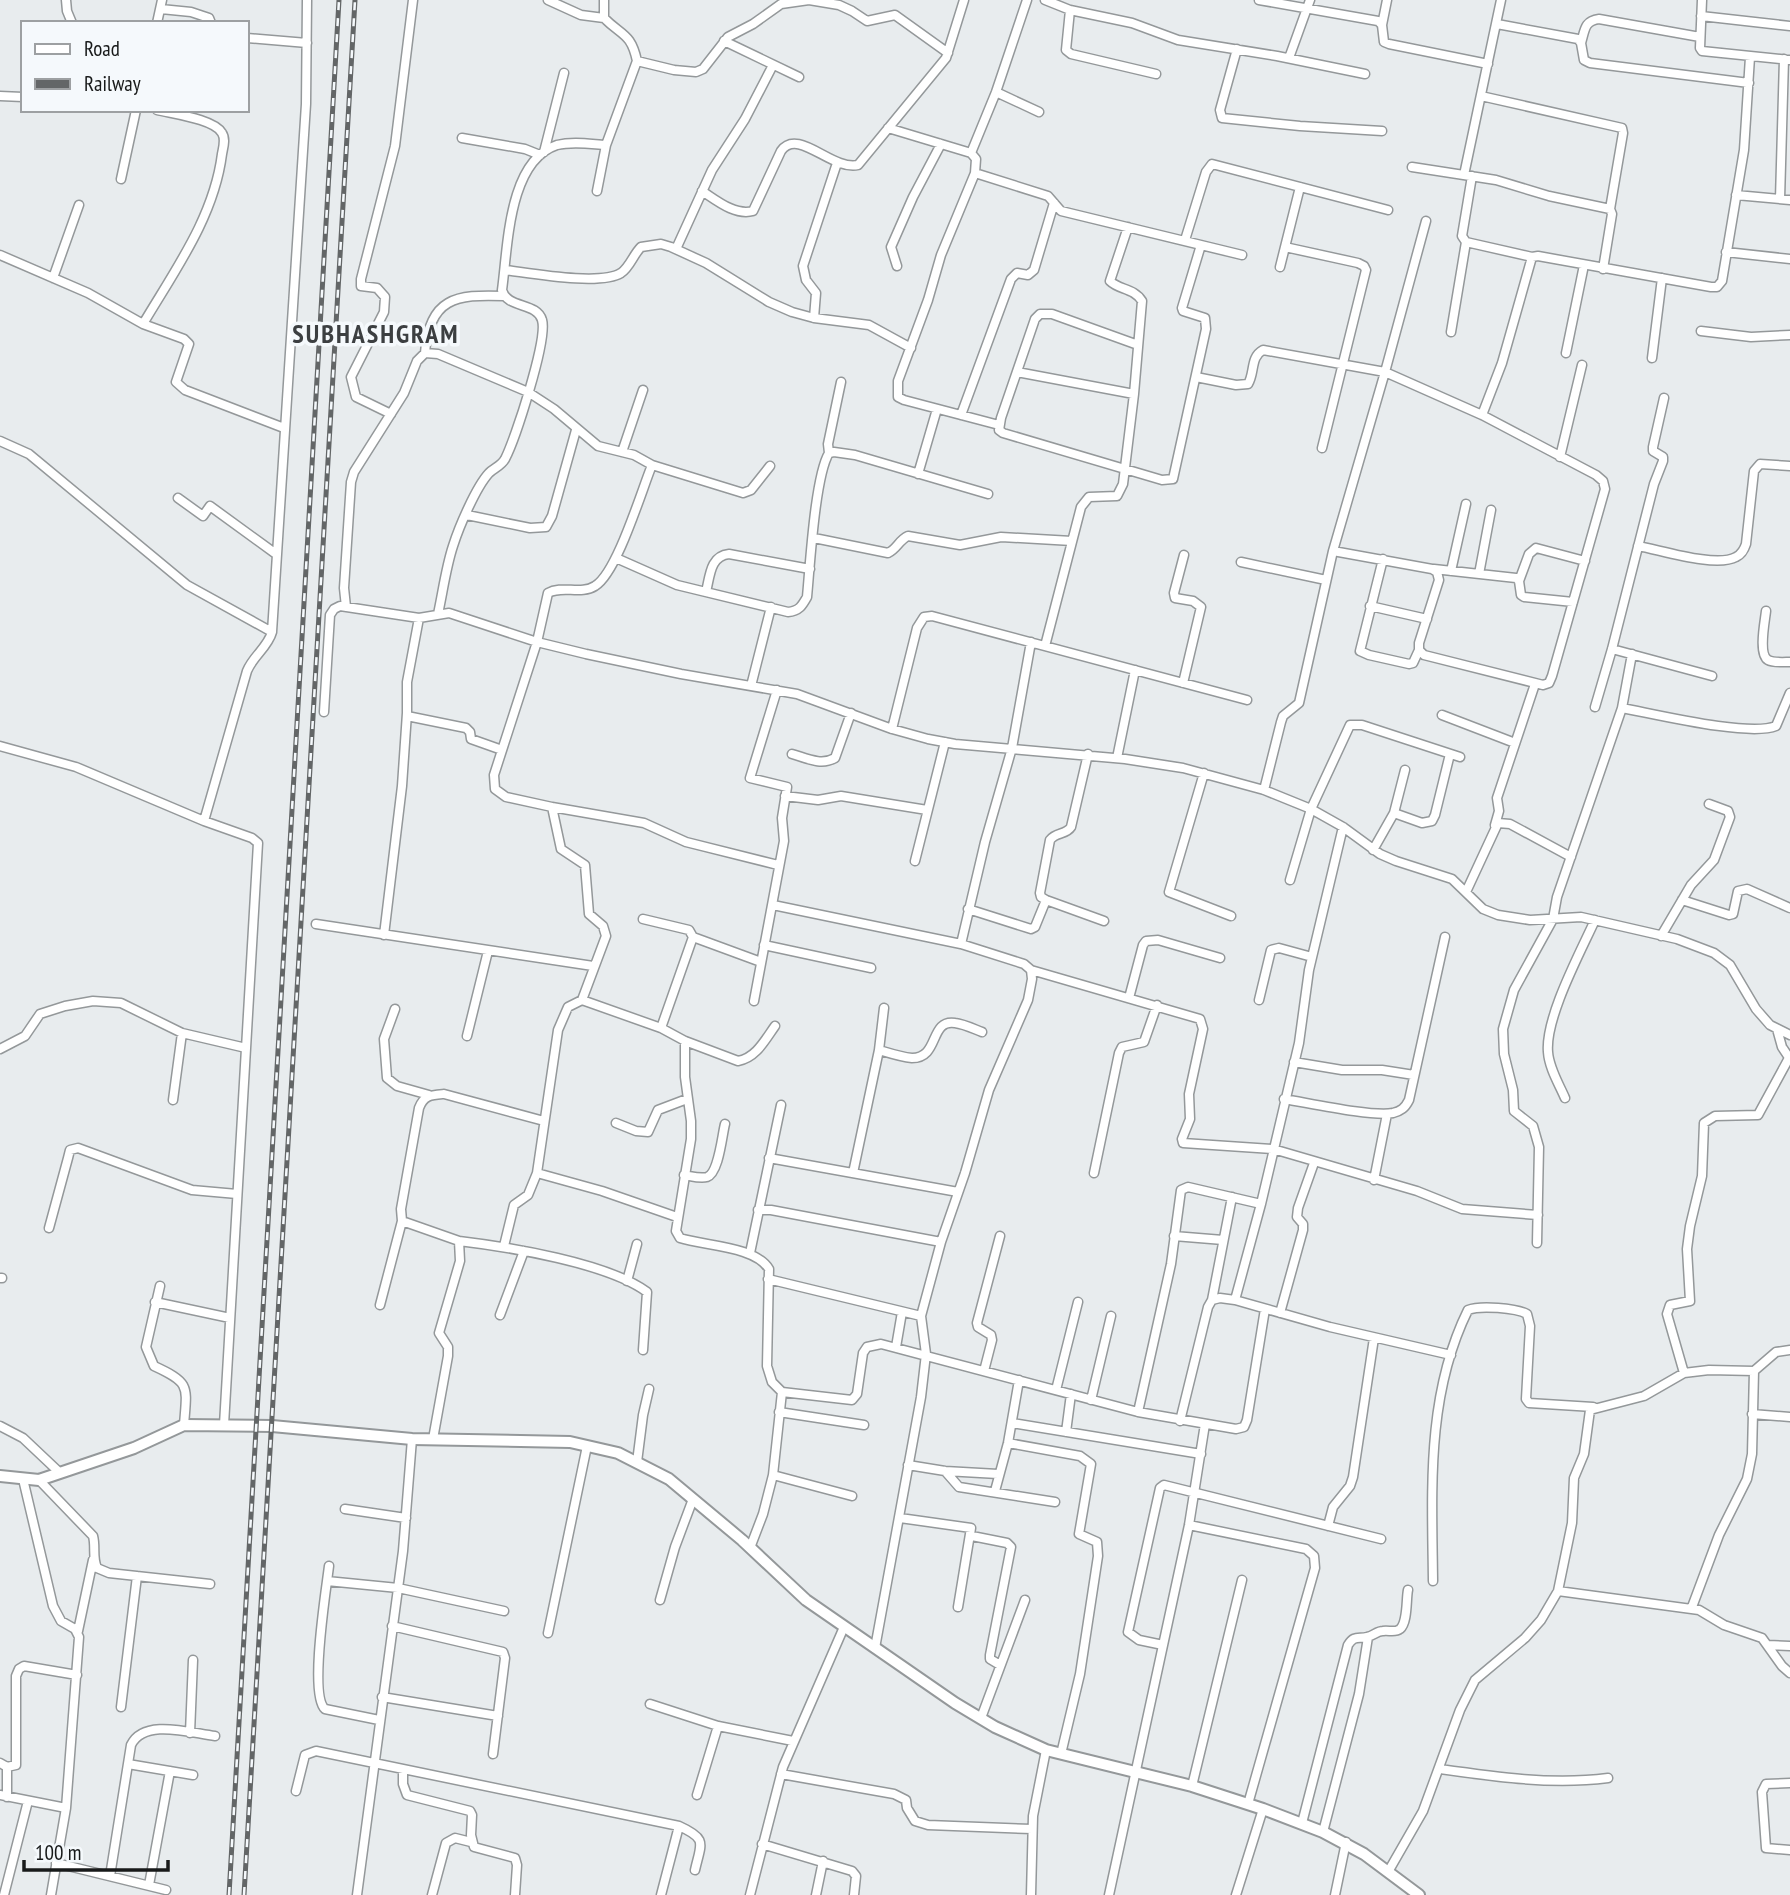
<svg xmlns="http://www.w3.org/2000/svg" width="1790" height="1895" font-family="'PT Sans Narrow',sans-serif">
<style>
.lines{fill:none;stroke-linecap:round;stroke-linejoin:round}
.minor-casing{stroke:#94989a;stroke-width:11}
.secondary-casing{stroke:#94989a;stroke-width:14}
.minor{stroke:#fff;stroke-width:8}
.secondary{stroke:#fff;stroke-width:10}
.rail-casing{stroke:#636667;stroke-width:5}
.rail{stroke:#f5f9fc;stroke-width:2.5;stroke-dasharray:8;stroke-linecap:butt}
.labels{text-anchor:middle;stroke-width:7;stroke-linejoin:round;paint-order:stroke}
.district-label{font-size:26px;font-weight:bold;letter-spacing:2px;fill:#3c3f41;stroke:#f5f9fc}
</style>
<rect width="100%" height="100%" fill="#e8ecee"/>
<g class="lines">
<defs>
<path id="minor" d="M66,0l1,11 5,12
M548,0l33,15 23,3
M1045,0l25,10 62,13 46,17 99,16 88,18
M1259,0l119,21 4,4 2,17 5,2 99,20
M1702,0l-2,48 2,3 88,9
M161,9l30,3 18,6 2,5
M1070,10l-4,40 5,4 85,20
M1701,16l89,10
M157,23l5,-23
M1497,24l81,15 3,4 3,17 6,3 159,20
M1382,25l5,-25
M247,38l60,5
M724,41l75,36
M1581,43c4,-13 3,-22 18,-24l101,18
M1237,49l-17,61 2,8 78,8 82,5
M1289,58l21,-58
M637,61l37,9 22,2 7,-3 25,-32 25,-13 28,-20 28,-4 30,5 13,6 15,10 28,-6 53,38
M996,92l43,20
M0,96l23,1
M1481,96l141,32 1,5 -13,76
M888,128l83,25 5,6 -1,14 73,23 13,15 181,44
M462,138l63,11 15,6
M544,152l20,-79
M971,153l25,-61 31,-92
M1412,167l84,13 53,16 61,13 2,5 -9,55
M975,173l-34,82 -13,45 -30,81v16l6,3 95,25
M1464,175l37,-175
M1472,176l-10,60 4,6 66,15
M121,179l15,-69
M597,191l9,-46 31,-84c-6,-28 -15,-25 -33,-43v-18
M702,191c14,9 33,25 51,20l28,-60c17,-24 51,20 77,14l88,-107 18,-58
M1736,195l54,5
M1780,199l4,-140
M1185,240l21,-68 6,-8 176,46
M1285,247l73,16 6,3 2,4 -44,178
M676,249l36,-79 33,-51 28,-54
M1726,252l64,7
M0,255l88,38 55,31 41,15 5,5 -13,38 9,8 99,38
M897,266l-6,-19 22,-50 28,-53
M1280,267l20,-80
M505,270c25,3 95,16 116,3 9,-6 12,-18 20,-26l20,-3 10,3 35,16 63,39 23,10 22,6 55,7 42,23
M53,278l26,-73
M814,318l2,-25 -10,-13 -3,-14 34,-103
M143,324c32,-54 71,-107 79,-170 1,-6 4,-15 0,-21 -8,-14 -49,-19 -65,-23
M1701,331l50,6 39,-2
M1451,332l15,-90
M1138,345l-86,-31h-12l-5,5 -34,99 -2,12 4,3 159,47 11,-1 33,-150 -1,-11 -22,-7 -1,-3 19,-63
M425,353c4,-55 31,-59 79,-57
M1566,353l18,-88
M1652,358l10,-80
M1017,372l117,22
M1196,377l40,8 12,-1c7,-11 2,-27 15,-34l122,22 97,43 114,60 7,6 2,8 -53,187 -3,7 -6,2 -119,-30 -5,-5v-7l20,-63 -2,-8 -5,-3 -99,-18
M391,414l-35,-17 -5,-20 33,-65 1,-15 -8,-9 -16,-2v-7l34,-133 18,-146
M961,415l50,-136 6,-6 11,2 6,-5 20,-67
M1482,415l20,-52 30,-106 6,-1 173,31h6l5,-6 22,-131 6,-93
M0,441l29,13 158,131 85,47 34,-528 1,-104
M622,452l21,-62
M829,453l-1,-9 13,-62
M1560,457l22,-92
M918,474l19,-65
M178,498l25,18 7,-10 66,48
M467,515l63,13 16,-1 6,-11 24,-86
M814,538l74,15c9,-4 11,-13 20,-17l52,9 41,-8 71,4
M1638,546c23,4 78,22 98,11 6,-3 8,-7 10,-13l8,-73 6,-7 30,2
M616,558l61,27 111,27c11,-1 14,-6 19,-15 3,-31 8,-121 22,-144l5,-1 21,3 133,39
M1383,559l-23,92 9,4 40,9 4,-1 6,-13
M1241,562l85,18
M1434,569l82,9 3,3 2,14 3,2 49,5
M1451,571l15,-67
M1479,574l12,-64
M1519,581l10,-27 7,-6 49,13
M706,592c4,-16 4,-36 23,-38l81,15
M1370,606l57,13
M346,607l-2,-19 7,-106 3,-10 50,-79 13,-32 8,-8 13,1 90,38 26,17 44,37 36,9 18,10 91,28 8,-3 19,-24
M1766,611c-1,10 -8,43 2,49 5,3 16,2 22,2
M438,614c5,-23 8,-47 15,-68 6,-19 23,-59 36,-73 5,-5 12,-7 16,-14 10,-19 43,-120 37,-139 -5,-18 -35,-11 -40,-30 6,-43 6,-129 55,-145 16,-4 33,-1 49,0
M1045,646l36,-139 8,-10 28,-1 6,-12 11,-90 8,-93c-8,-13 -23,-11 -32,-20l18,-54
M1612,649l100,27
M1183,683l18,-76 -8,-6 -18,-3 -1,-5 10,-38
M751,686l20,-79
M1595,707l17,-58 42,-165 9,-23v-4l-10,-6v-4l11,-49
M1622,708c33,6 127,29 154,18l14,-33
M324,712l6,-97 4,-6 6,-3 79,12 30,-5 88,29 49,12 95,20 116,20 95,35 36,10 27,5 170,15 58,9 81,22 47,19 32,18 37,27 16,7 56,18 31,30 15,6 32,5 51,-3 96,22 37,14 16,12 26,44 14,16 20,10
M1442,715l73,28
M407,716l59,12 4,4 1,7 31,11
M892,729l25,-101 7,-11 8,-1 315,84
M0,746l76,21 128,54 48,17 6,5 -34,582
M792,754c14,4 29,12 43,4l16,-45
M1088,754l-17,73c-5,8 -15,5 -21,13l-10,53 1,4 5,3 58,21
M1117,758l18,-88
M1204,773l-35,119 62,24
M1264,790l17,-68 2,-6 16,-13 34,-152 52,-179 41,-151
M785,796l33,4 23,-4 86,14
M552,807l92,16 42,19 92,23
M1394,813l28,10 10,-2 3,-6 15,-61
M204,821l43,-150c6,-15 21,-24 25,-39
M1495,825l4,-14 -2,-13 38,-114
M1343,827l-34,143 -10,73 -38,161 -26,96 95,27 121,28
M1373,850l21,-37 11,-43
M915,861l30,-119
M1290,880l21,-71 39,-84h12l98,32
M1466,892l32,-69 12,1 61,33
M1682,900l47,15 4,-1 5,-23 9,-2 43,19
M773,905l188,39
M968,909l63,20 4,-2 11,-27
M643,919l46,11 4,7 -32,91
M316,924l277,42
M384,935l18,-149 5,-73v-31l12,-64
M1661,936l30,-51 23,-25 16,-43 -2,-6 -19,-7
M693,937l68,25
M764,945l107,23
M1031,970l169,49 3,10 -14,65 1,25 -8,20 1,4 90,6 144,42 45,18 76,6
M1129,998l14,-53 3,-4 12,-1 62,18
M582,1000l79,28 24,13 53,20c18,-3 27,-21 37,-35
M1259,1000l12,-50 8,-2 33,9
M754,1001l30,-160 -2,-23 5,-31 -37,-9 27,-88
M395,1009l-11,30 3,39 10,8 32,9
M1777,1029l5,18 8,12
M467,1036l21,-85
M685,1041v36l6,44v18l-15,92 4,7c25,8 75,8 89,31l-2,97 5,16 10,10 70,8 5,-6 6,-41 4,-6 14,-3 257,68 98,17 8,-2 3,-7 18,-111
M0,1049l25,-13 15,-22 25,-8 28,-5 28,2 61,30 64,15
M879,1050c10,3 22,7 33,8 28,0 17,-39 43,-35 9,1 19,6 27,9
M1294,1062l48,8h40l32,5
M1565,1098c-6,-14 -16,-30 -17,-46 -3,-34 32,-99 47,-132
M1284,1099c25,4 88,18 109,14 8,-2 12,-5 16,-13l36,-163
M173,1100l9,-67
M616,1123l20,8 12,1 10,-22 29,-11
M769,1158l189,34
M537,1173l65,18 75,26
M853,1173l26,-123 5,-42
M1094,1173l25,-120 3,-6 22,-5 13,-37
M684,1175c7,1 16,4 23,2 12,-4 15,-42 18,-53
M1374,1180l13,-66
M758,1210h13l170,32
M49,1228l19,-70 2,-8 8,-2 114,42 45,4
M1174,1236l49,4
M459,1241c50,6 149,22 188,51l-4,58
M1537,1243l2,-96 -6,-21 -19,-15 -1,-21 -9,-36 -1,-25 11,-39 39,-71 4,-22 65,-189 10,-54
M504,1246l10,-41 14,-10 9,-22 21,-143 10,-23 14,-7 24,-64 -3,-10 -14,-12 -4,-49 -24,-16 -9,-42 -46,-10 -11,-8 -1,-14 43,-133 11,-49c14,-8 33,2 47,-7 22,-13 46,-94 57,-121
M750,1253l31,-148
M0,1278h2
M768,1279l153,37
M627,1281l10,-37
M160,1286l-14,61 8,19c37,17 33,20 30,59
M1212,1300l20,-103
M155,1302l75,16
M380,1305l22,-84
M1280,1313l23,-83v-6l-6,-7 1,-9 16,-45
M500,1315l24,-64
M896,1347l6,-35
M984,1371l8,-31 -1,-5 -13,-8 -1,-4 23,-87
M1684,1373l-17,-59 3,-9 20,-4 -3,-52 3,-23 12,-50 2,-53 11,-7 43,-1 31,-57
M1056,1390l22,-88
M1091,1400l20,-84
M779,1412l85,13
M1138,1412l33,-148 10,-74 7,-3 73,17
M1752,1414l38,3
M1180,1421l28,-114 4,-7 8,-2 15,2
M1012,1423l189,31
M0,1426l23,12 36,34
M1066,1432l5,-38
M433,1439l15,-83v-9l-9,-14 21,-72 -1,-20 -57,-20 -1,-12 18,-101c5,-13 12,-13 25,-14l100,27
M1008,1443l72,13 11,8 -12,70 18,8 1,14 -18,118 -19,80
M637,1462l6,-47 6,-26
M908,1465l37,6 53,3
M945,1471l14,16 96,15
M773,1475l79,21
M23,1479l30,127 8,15 14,8 4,8 -13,171 -15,87
M39,1480l54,56c3,11 -1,21 4,32l12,5 101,11
M995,1491l13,-48 11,-63
M345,1509l61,9
M900,1518l71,10 -13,79
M1189,1525l117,24 8,7 1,12 -67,236
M1328,1526l5,-19 17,-21 3,-9 21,-139
M972,1536l35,7 4,4 -21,108v4l10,6
M750,1548l13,-34 10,-39 9,-83
M329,1566c-3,25 -20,129 -4,143l54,11
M327,1581l71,7 106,23
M1433,1581c-1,-92 -7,-186 35,-271 12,-5 48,-2 59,4l3,12 -4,73 3,4 64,4
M1558,1591l141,19 25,15 38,13 20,28 8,7
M660,1600l15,-53 18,-48
M1692,1607l27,-72 28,-56 5,-25 2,-83
M392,1626l111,26 2,6 -12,96
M78,1631l15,-71
M548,1633l39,-187
M1163,1645l-24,-5 -11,-8 32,-144 4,-3 217,54
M1768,1645l22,1
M875,1648l46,-251 5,-43 -5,-38 20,-74 24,-69 24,-83 39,-90 4,-21 -1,-9 -7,-6 -63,-20 24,-102 27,-94 19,-106
M382,1697l116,19
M650,1704l68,22 75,15
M121,1707l16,-131
M981,1718l44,-118
M190,1733l3,-73
M0,1763l7,4v30
M128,1764l65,11
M7,1767l9,-2v-89l3,-7 5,-3 53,9
M1440,1769c56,8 112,16 168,9
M403,1770v14l4,11 63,16 2,4 -1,20 3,12 41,11 2,7 -2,30
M781,1774l113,20 12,6 1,8 8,13 13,4 104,4
M1790,1783l-24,1 -4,8 4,56 24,2
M1192,1786l50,-206
M296,1791l9,-36 11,-4 363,75c29,13 22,17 16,44
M0,1795l66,13
M697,1795l21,-69
M1302,1823l46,-178c6,-10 10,-6 19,-8 6,-1 10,-6 16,-6 6,-1 12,2 17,-2 8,-7 6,-30 8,-39
M1323,1832l36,-138 9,-57
M762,1844l90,27 4,5 -2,19
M56,1863l110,27
M1388,1872l35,-61 37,-101 15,-30 50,-42 16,-18 17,-29 14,-68 2,-45 10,-24 6,-44 54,-14 40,-23 25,-3 45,1 22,-19 14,-2
M110,1876l21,-131c13,-27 59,-12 84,-9
M149,1885l21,-114
M4,1895l24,-94
M357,1895l46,-344 9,-112
M432,1895l14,-52 9,-5 16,4
M661,1895l18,-69
M750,1895l33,-128 61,-140
M816,1895l7,-34
M1031,1895l2,-79 13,-66
M1109,1895l80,-370 16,-101
M1236,1895l27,-86
M1335,1895l11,-53"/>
<path id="secondary" d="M0,1476l39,4 95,-32 50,-23 88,1 140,13 158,3 48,11 51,26 73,61 64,60 149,103 40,24 51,23 146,36 71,23 60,23 41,22 55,41"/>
</defs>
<!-- minor casing -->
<use href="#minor" class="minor-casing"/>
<!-- secondary casing -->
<use href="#secondary" class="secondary-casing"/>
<!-- minor -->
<use href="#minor" class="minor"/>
<!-- secondary -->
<use href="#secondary" class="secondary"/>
<defs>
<path id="rail" d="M229,1895l110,-1895
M244,1895l111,-1895"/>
</defs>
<!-- rail casing -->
<use href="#rail" class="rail-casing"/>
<!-- rail -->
<use href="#rail" class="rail"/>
</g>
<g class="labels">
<!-- district labels -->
<g class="district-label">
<text x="376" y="343">SUBHASHGRAM</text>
</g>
</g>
<!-- legend -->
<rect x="21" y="21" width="228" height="91" fill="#f5f9fc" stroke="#9da0a2" stroke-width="2"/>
<rect x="35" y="44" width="35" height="10" fill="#ffffff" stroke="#9da0a2" stroke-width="2"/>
<text x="84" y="56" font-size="21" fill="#181a1a">Road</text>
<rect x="35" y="79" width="35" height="10" fill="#636667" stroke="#9da0a2" stroke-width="2"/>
<text x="84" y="91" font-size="21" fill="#181a1a">Railway</text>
<!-- scale -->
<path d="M24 1860v10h144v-10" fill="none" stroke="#181a1a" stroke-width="3.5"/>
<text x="35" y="1860" font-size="21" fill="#181a1a" stroke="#f5f9fc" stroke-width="5" paint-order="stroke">100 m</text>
</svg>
